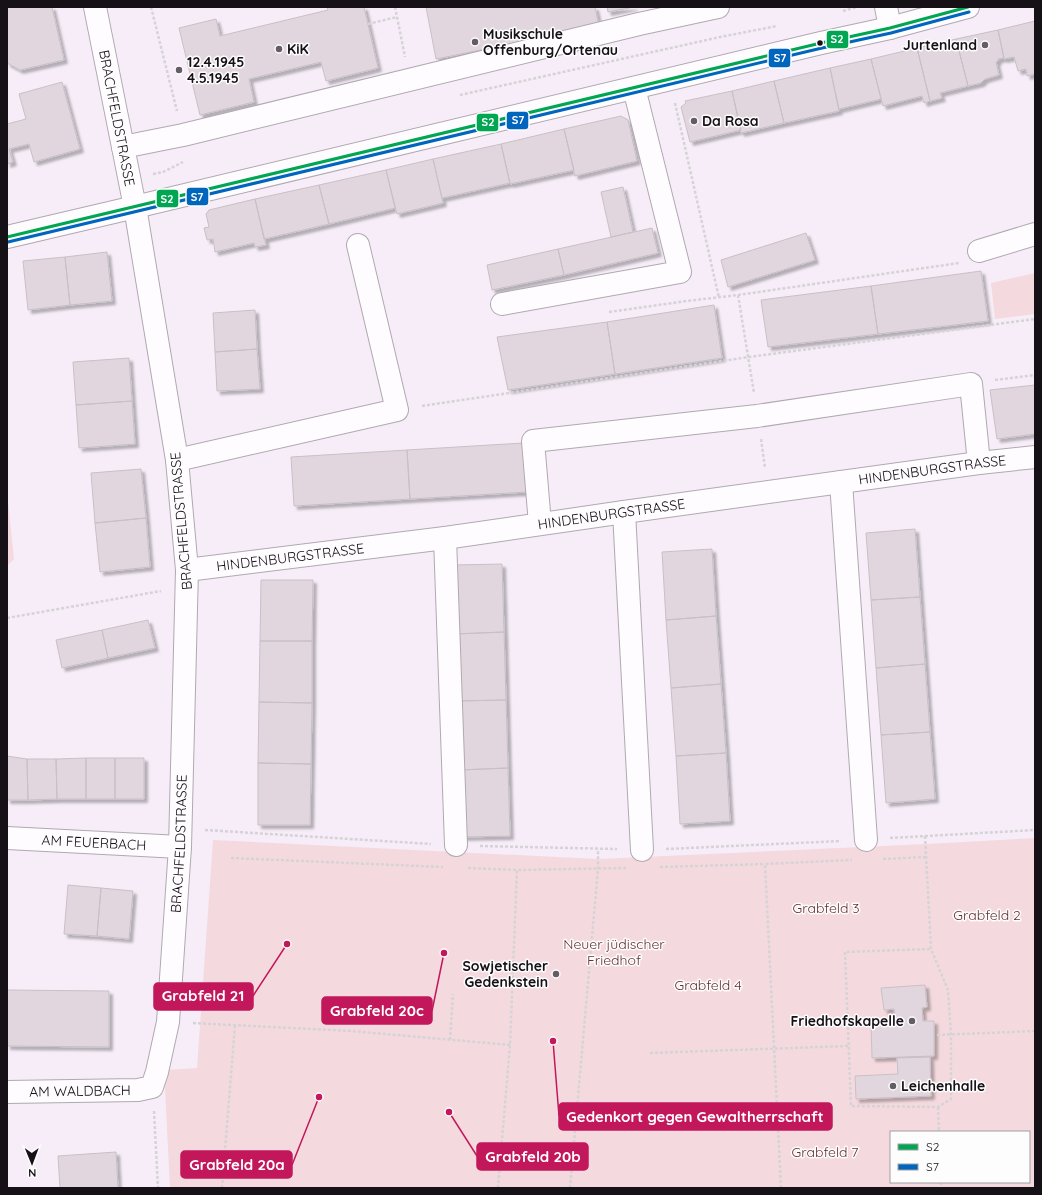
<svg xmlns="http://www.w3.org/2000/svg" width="1042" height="1195" font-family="Quicksand,sans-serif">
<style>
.green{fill:#f4dade;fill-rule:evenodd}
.building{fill:#e2d6de;stroke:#c8c0c6;filter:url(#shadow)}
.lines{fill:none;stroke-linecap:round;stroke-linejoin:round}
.minor-casing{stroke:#b0a9b1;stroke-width:24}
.path{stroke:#d6d3d6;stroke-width:2.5;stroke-dasharray:3 2;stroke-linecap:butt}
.minor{stroke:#fefcfe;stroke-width:22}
.bus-1-casing{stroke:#fdfdfd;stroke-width:6}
.bus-2-casing{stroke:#fdfdfd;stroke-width:6}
.bus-1{stroke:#00a651;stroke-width:3}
.bus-2{stroke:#0065bd;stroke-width:3}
.poi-dot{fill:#645d66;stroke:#fdfdfd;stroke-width:1.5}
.bus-dot{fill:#161017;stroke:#fdfdfd;stroke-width:1.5}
.labels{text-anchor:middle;stroke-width:3;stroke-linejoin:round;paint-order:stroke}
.poi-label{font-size:14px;font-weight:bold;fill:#161017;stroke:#fdfdfd;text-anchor:start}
.street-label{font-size:14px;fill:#161017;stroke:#fdfdfd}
.park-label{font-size:14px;fill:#683031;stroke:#fdfdfd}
.leader{fill:none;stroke:#c2185b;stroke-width:1.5}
.callout-dot{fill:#c2185b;stroke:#fdfdfd;stroke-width:1.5}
.callout{fill:#c2185b;stroke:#c2185b;stroke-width:1.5}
.callout-label{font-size:15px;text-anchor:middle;font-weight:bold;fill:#fff}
.line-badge{stroke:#fdfdfd;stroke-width:1.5}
.badge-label{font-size:11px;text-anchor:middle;font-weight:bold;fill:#fff}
</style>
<defs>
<filter id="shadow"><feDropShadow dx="3.5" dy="3.5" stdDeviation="1" flood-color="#0004"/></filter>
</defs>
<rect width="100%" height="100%" fill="#f6edf8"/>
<!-- green -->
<path class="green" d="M1035,273v41l-40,5 -4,-36z
M7,491l7,68 -7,7z
M1035,838v350h-865l-6,-118 33,-2 16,-228 385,19 328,-15zM891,1132h138v50h-138z"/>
<!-- building -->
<path class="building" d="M7,7h45l12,53 -44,10 -13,-7z
M327,7h37l14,61 -52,13 -5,-19 -72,17 5,23 -54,13 -21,-87 37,-9 4,17 108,-26z
M426,7h169l4,19 -163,33z
M607,7h27l-26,5z
M1035,21v53l-8,2 -1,-7 -8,2 -4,-14 -10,2 -6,-29z
M998,30l6,28 -6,1v2l-2,1 3,13 -14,4 -4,4 -13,3 -12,-47z
M956,39l12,47 -28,7 2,5 -12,3 -13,-53z
M917,48l13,53 -6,2 -2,-7 -39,10 -12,-47z
M871,59l10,40 -42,10 -9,-41z
M830,68l9,43 -55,12 -10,-42z
M774,81l10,42 -43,10 -9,-42z
M62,82l18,67 -46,13 -5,-18 -20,5 4,13 -6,2v-40l19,-5 -7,-25z
M732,91l9,39 -51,12 -9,-35 5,-4 -1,-2z
M621,116l7,4 9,41 -62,15 -11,-47z
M564,129l10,41 -64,14 -9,-40z
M501,144l9,39 -68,15 -9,-39z
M433,159l10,44 -46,11 -11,-44z
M386,170l9,38 -66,16 -10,-39z
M319,185l10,39 -65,15 -9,-40z
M623,187l10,45 -22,5 -10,-45z
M255,199l11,46 -11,2 -1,-4 -39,9 -2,-13 -6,1 -3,-12 5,-1 -3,-13 3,-4z
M652,228l6,25 -94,22 -6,-26z
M806,233l9,27 -87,27 -7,-27z
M558,249l6,26 -72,15 -5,-25z
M107,252l5,49 -42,4 -5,-48z
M65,257l5,48 -42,5 -5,-49z
M981,271l7,50 -110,13 -7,-48z
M871,286l7,48 -110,13 -7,-47z
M714,305l8,53 -107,16 -8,-52z
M255,310l2,39 -42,3 -2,-39z
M607,322l8,52 -107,16 -11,-53z
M257,349l3,40 -43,2 -2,-39z
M129,358l3,43 -56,4 -3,-43z
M1035,385v49l-38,5 -7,-49z
M132,401l3,43 -56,4 -3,-43z
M523,443l3,49 -116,7 -3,-49z
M407,450l3,49 -116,7 -3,-49z
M141,469l5,49 -51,5 -4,-50z
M146,518l4,49 -50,5 -5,-49z
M915,529l5,68 -49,3 -5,-67z
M712,549l4,67 -50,4 -4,-68z
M502,564l2,68 -49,2 -2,-69z
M261,580h52l-1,61h-52z
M920,597l5,67 -49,4 -5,-68z
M716,616l5,68 -50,4 -5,-68z
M148,620l7,28 -47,10 -6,-28z
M102,630l6,28 -46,10 -6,-28z
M504,632l2,68 -49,1 -2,-67z
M260,641h52v62l-53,-1z
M925,664l5,68 -49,3 -5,-67z
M721,684l5,69 -50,3 -5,-68z
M506,700l2,68 -49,2 -2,-69z
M259,702l53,1 -1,61 -53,-1z
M930,732l5,67 -49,4 -5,-68z
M726,753l4,68 -50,3 -4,-68z
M7,756l20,3 1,41h-21z
M86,758h29v41h-29z
M86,758v41h-29l-1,-40z
M115,758h29v41h-29z
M27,759h29l1,40 -29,1z
M258,763l53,1 -1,61h-52z
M508,768l2,68 -49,1 -2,-67z
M68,885l33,3 -4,48 -33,-2z
M101,888l32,3 -4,48 -32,-3z
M925,985l2,22 -5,1 1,13h11v35l-62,2 -1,-34 25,-1 -2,-14 -10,1 -3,-22z
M7,990l102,1v56l-102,-1z
M930,1057l1,39 -75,3 -1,-23 43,-2 -1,-16z
M116,1152l2,36h-58l-2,-32z"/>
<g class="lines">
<defs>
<g id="minor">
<path d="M886,7l4,21"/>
<path d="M123,147l60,-12 456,-111 79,-17"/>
<path d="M7,237l128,-30 686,-164 69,-15 78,-21"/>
<path d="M979,251l56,-17"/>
<path d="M502,304l178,-32 -46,-184"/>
<path d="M177,460l220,-50 -39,-165"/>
<path d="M841,482l25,358"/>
<path d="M624,512l18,338"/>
<path d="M540,524l-7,-83 224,-25 214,-32 8,79"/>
<path d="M445,538l11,307"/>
<path id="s1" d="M187,570l258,-32 179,-26 355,-49 56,-6"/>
<path id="s2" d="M7,838l173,9"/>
<path id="s3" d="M7,1092l131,-2 14,-3 5,-15 11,-50 12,-175 7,-277 -10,-110 -42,-253 -40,-200"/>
</g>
</defs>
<!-- minor casing -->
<use href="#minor" class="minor-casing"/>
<!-- path -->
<path class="path" d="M151,7l26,104
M395,7l10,50
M843,11l14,-4
M368,24l29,-7
M460,95l260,-58 57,-11
M675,103l44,195
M153,174l10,-2 20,-10
M738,295l16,98
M609,312l78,-11 51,-6 221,-32
M995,380l40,-5
M422,406l327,-49 286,-38
M761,439l4,29
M7,618l154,-27
M205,830l226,14
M925,836l6,113 17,41 3,45v64l-13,8 -87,-1 -6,-154 86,-3
M890,838l145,-8
M480,846l137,3
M666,849l175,-8
M231,858l212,9
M883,859l43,-2
M660,867l105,-3
M468,868l49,2
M193,1023l158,8 159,14
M937,1035l98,-4
M450,1040l3,-46
M650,1053l198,-7
M938,1107l1,25
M154,1111l4,77
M941,1182v6
M222,1188l13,-163
M498,1188l12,-143 7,-175 109,-2
M570,1188l28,-319v-20
M781,1188l-16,-324 87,-4"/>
<!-- minor -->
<use href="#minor" class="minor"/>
<defs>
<path id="bus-1" d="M7,237l814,-194 69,-15 78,-21"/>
<path id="bus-2" d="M8,242l814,-194 69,-15 78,-21"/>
</defs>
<!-- bus-1 casing -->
<use href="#bus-1" class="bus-1-casing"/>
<!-- bus-2 casing -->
<use href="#bus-2" class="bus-2-casing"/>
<!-- bus-1 -->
<use href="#bus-1" class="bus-1"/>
<!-- bus-2 -->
<use href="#bus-2" class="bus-2"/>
</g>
<!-- markers -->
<g class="poi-dot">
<circle cx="475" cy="42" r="4"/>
<circle cx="985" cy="45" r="4"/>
<circle cx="279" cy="49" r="4"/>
<circle cx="179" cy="70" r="4"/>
<circle cx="694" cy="121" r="4"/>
<circle cx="556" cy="974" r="4"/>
<circle cx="912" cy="1021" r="4"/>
<circle cx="893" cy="1086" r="4"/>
</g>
<circle class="bus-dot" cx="820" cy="43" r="3.5"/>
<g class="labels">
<!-- poi labels -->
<g class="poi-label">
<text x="483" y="39">Musikschule<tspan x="483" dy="16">Offenburg/Ortenau</tspan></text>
<text x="977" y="50" text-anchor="end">Jurtenland</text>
<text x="287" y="54">KiK</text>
<text x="187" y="67">12.4.1945<tspan x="187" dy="16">4.5.1945</tspan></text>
<text x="702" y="126">Da Rosa</text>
<text x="548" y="971" text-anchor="end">Sowjetischer<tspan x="548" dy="16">Gedenkstein</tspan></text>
<text x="904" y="1026" text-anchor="end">Friedhofskapelle</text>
<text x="901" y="1091">Leichenhalle</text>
</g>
<!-- street labels -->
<g class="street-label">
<text transform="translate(117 118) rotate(79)" y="5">BRACHFELDSTRASSE</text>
<text dy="5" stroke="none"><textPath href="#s1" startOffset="752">HINDENBURGSTRASSE</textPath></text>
<text dy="5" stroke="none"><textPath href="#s1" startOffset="428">HINDENBURGSTRASSE</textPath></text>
<text transform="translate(181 521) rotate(-95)" y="5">BRACHFELDSTRASSE</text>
<text dy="5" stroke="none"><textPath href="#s1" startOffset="104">HINDENBURGSTRASSE</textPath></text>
<text dy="5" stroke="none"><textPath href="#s2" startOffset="87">AM FEUERBACH</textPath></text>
<text dy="5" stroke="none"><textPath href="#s3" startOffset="391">BRACHFELDSTRASSE</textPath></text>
<text dy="5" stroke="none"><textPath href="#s3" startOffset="73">AM WALDBACH</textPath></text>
</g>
<!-- park labels -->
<g class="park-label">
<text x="826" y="913">Grabfeld 3</text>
<text x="987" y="920">Grabfeld 2</text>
<text x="614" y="949">Neuer jüdischer<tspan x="614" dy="16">Friedhof</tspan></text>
<text x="708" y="990">Grabfeld 4</text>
<text x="825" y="1157">Grabfeld 7</text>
</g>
</g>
<!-- callouts -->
<path class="leader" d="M287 944L253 996M444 953L432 1011M553 1041L559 1116M449 1112L477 1156M319 1097L292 1165"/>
<g class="callout-dot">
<circle cx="287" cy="944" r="4"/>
<circle cx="444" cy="953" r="4"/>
<circle cx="553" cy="1041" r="4"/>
<circle cx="449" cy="1112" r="4"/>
<circle cx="319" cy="1097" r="4"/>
</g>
<g class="callout">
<rect x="154" y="983" width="99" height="27" rx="4"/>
<rect x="322" y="997" width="110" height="27" rx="4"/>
<rect x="559" y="1103" width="273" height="27" rx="4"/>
<rect x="477" y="1143" width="111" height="27" rx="4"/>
<rect x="181" y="1151" width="111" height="27" rx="4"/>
</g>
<g class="callout-label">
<text x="203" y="1001">Grabfeld 21</text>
<text x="377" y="1016">Grabfeld 20c</text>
<text x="695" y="1122">Gedenkort gegen Gewaltherrschaft</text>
<text x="533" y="1162">Grabfeld 20b</text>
<text x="237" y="1170">Grabfeld 20a</text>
</g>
<g class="line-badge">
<rect x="826" y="30" width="23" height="19" rx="4" fill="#00a651"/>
<rect x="768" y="48" width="23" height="20" rx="4" fill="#0065bd"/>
<rect x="506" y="111" width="23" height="19" rx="4" fill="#0065bd"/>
<rect x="476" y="113" width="23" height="19" rx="4" fill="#00a651"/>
<rect x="186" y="187" width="23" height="19" rx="4" fill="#0065bd"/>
<rect x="156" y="189" width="23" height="19" rx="4" fill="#00a651"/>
</g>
<g class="badge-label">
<text x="837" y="43">S2</text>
<text x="780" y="62">S7</text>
<text x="518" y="124">S7</text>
<text x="488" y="126">S2</text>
<text x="197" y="201">S7</text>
<text x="167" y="203">S2</text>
</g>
<!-- border -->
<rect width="1042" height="1195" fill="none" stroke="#161017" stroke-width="16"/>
<!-- legend -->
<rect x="890" y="1131" width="140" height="52" fill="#fdfdfd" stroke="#a19ea1"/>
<rect x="898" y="1144" width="20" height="6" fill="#00a651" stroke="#a19ea1"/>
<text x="926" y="1151" font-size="12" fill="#161017">S2</text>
<rect x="898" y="1164" width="20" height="6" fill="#0065bd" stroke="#a19ea1"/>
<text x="926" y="1171" font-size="12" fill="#161017">S7</text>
<!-- north arrow -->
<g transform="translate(32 1163) rotate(179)" stroke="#fdfdfd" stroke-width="3" paint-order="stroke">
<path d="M0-3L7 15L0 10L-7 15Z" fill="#161017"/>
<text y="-6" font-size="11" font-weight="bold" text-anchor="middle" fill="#161017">N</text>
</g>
</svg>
